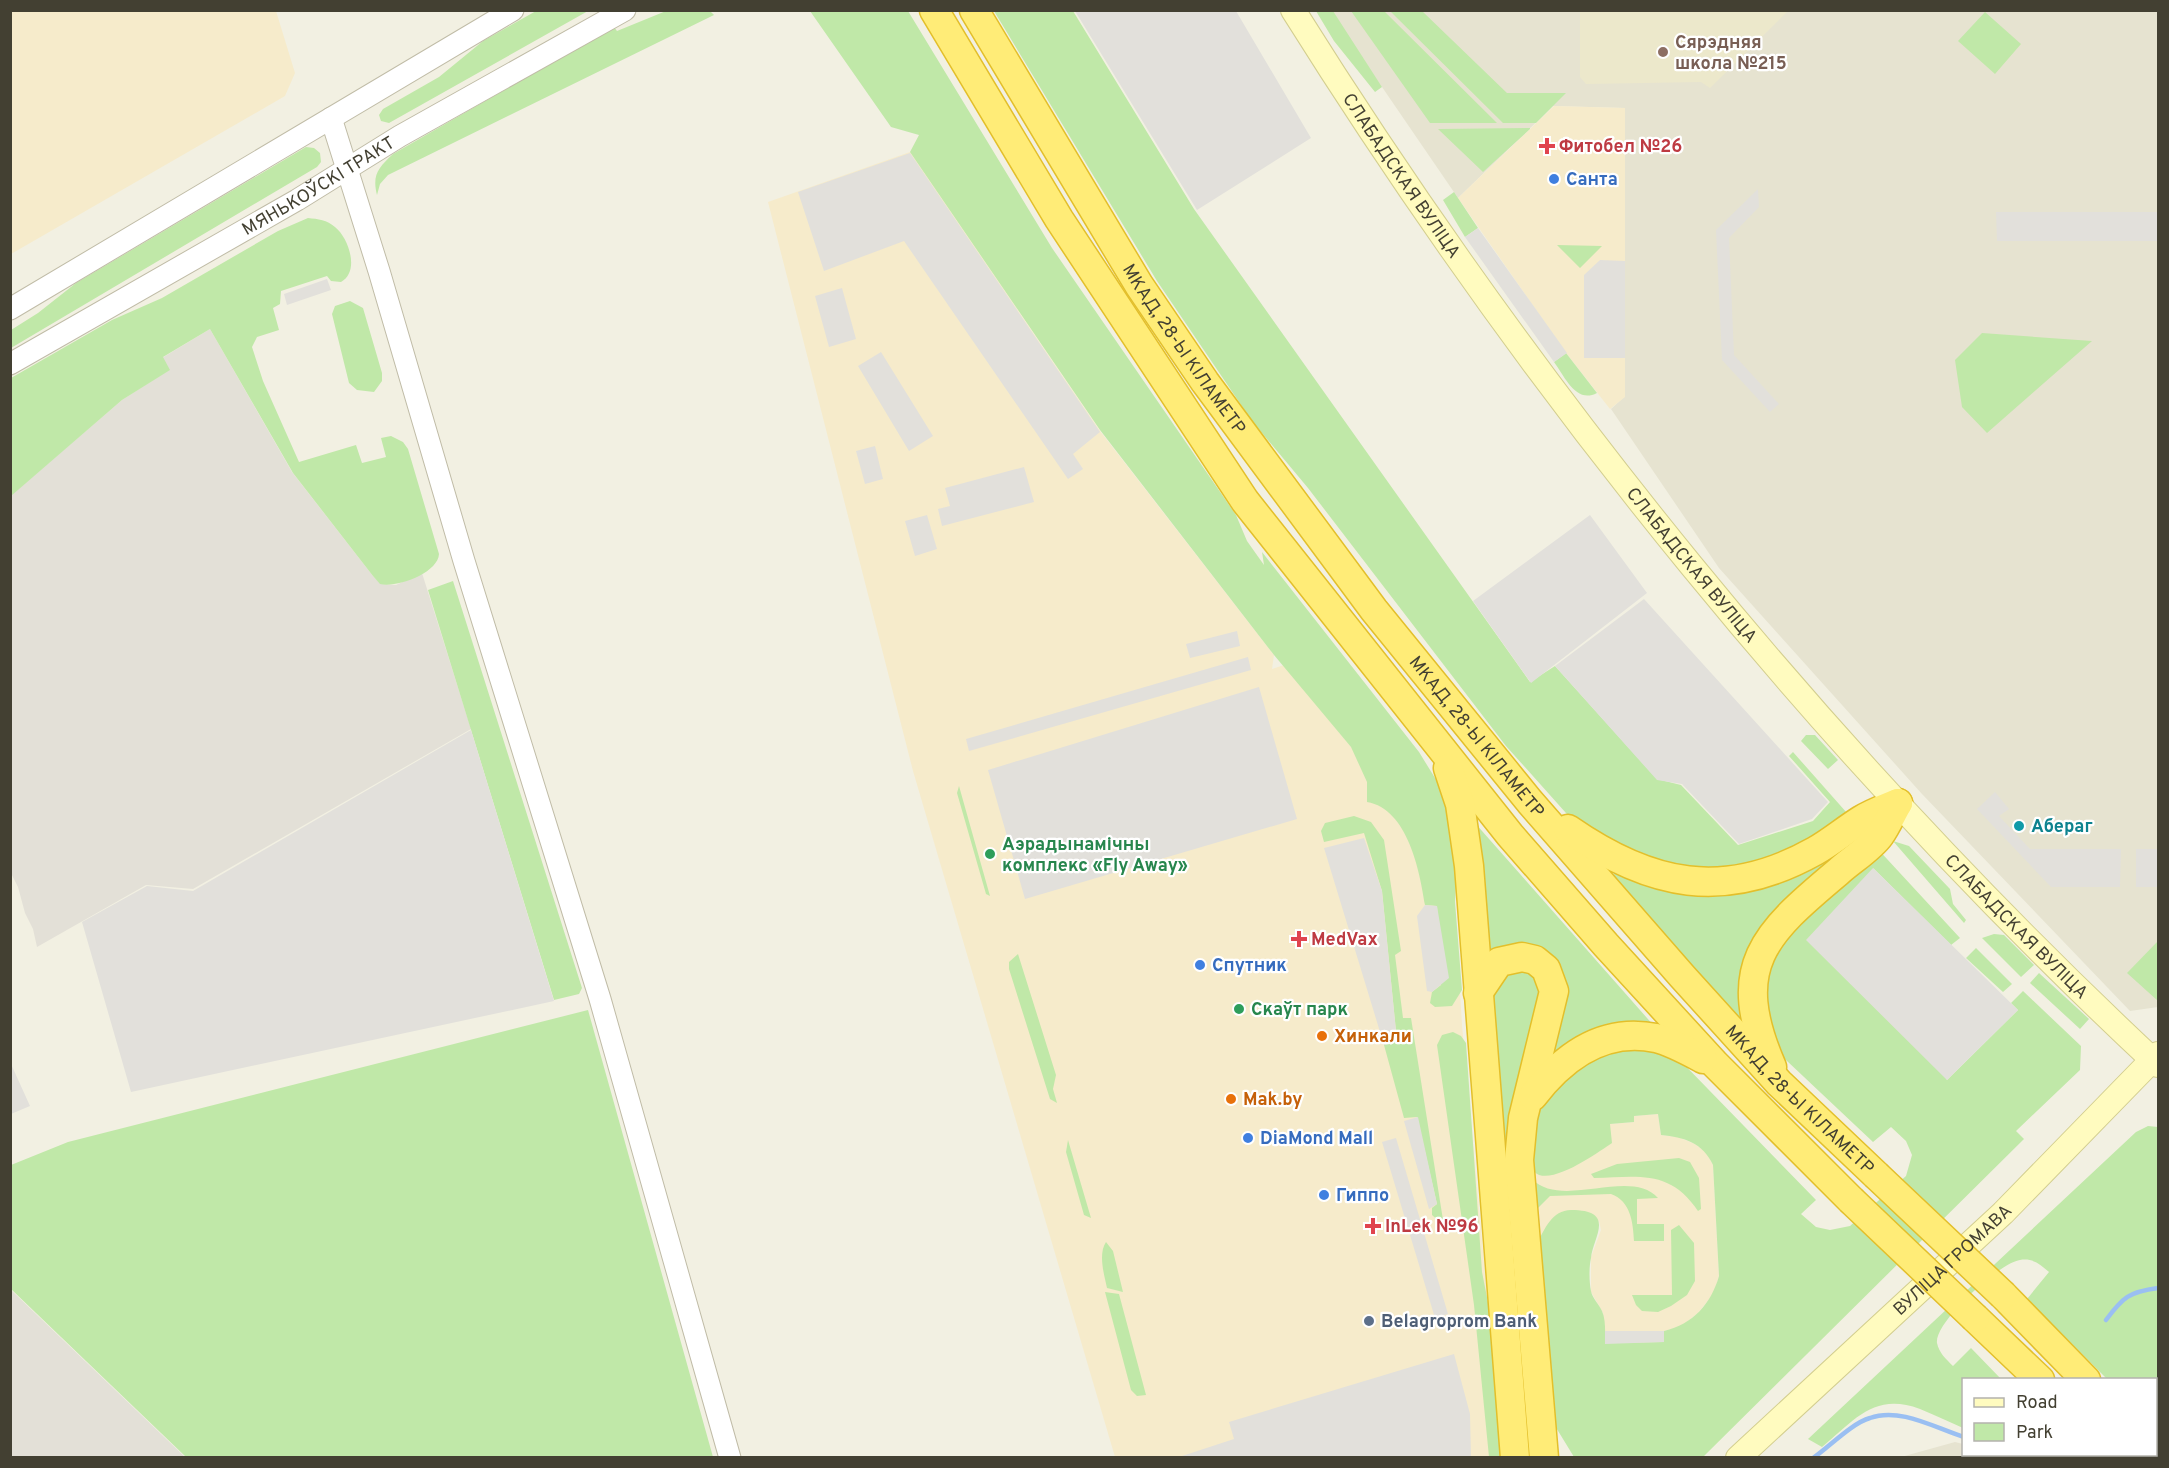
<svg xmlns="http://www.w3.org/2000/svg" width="2169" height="1468" font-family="Overpass,sans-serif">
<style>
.residential{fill:#e6e3d0}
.commercial{fill:#f6ebcb}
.industrial{fill:#e3e0d7}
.education{fill:#ece8cb}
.green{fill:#c0e8a8}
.parking{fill:#e2e0db}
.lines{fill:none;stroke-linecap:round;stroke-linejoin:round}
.stream{stroke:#9abff2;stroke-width:4.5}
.tertiary-casing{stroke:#c0bca7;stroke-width:23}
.secondary-casing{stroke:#d3ce8f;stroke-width:26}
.trunk-casing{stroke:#e3bf2b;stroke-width:31}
.tertiary{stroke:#fff;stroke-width:21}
.secondary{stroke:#fffbbf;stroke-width:24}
.trunk{stroke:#ffec77;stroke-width:28}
.trunk-bridge-casing{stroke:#e3bf2b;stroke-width:31;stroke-linecap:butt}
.trunk-bridge{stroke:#ffec77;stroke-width:28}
.education-dot{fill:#8d6e63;stroke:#fff;stroke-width:2}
.health-dot{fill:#e0444e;stroke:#fff;stroke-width:2}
.shop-dot{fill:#3f7fe0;stroke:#fff;stroke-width:2}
.culture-dot{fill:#0f9aa8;stroke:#fff;stroke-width:2}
.leisure-dot{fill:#2e9e5b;stroke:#fff;stroke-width:2}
.food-dot{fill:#e8710a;stroke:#fff;stroke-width:2}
.service-dot{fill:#5c6f8a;stroke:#fff;stroke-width:2}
.labels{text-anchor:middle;stroke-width:4.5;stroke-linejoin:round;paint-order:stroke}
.education-label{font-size:18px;font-weight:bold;fill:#785e54;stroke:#fff;text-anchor:start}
.health-label{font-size:18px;font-weight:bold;fill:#be3a42;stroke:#fff;text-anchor:start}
.street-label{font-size:18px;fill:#434032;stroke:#fff}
.shop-label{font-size:18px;font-weight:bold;fill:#366cbe;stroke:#fff;text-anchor:start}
.culture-label{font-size:18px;font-weight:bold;fill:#0d838f;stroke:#fff;text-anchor:start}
.leisure-label{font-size:18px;font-weight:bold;fill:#27864d;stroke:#fff;text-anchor:start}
.food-label{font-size:18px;font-weight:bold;fill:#c56008;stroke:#fff;text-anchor:start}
.service-label{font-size:18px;font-weight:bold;fill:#4e5e75;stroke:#fff;text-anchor:start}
</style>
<rect width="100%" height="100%" fill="#f2f0e2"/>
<!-- residential -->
<path class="residential" d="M1330,11h828v996l-28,4 -208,-217 -203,-226 -108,-159 14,-13v-288l-72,-2 -95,92z
M1955,1442l8,2 1,10h63l4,3h-130z"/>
<!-- commercial -->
<path class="commercial" d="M11,10l265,1 19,62 -10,23 -274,158z
M1554,106l71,2v289l-15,12 -44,-56 -108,-155z
M910,152l190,279 174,224 -2,14 12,-4 169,206 9,154 40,432h-387l-202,-686 -145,-569z
M1658,1114l3,21 17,2 17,7 12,9 6,12 6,111 -5,17 -15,19 -18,15 -17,4v11l-59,2 -2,-31 -12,-21v-35l10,-27 -2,-9 -8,-7 -9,-3 -45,33 -7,-85 80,-35 24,-2 -1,-6z"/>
<!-- industrial -->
<path class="industrial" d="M210,329l82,143 81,104 8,8 15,1 26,-12 49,156 -278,160 -47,-4 -109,62 -4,-18 -8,-16 -7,-26 -7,-14 -1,-377 112,-96 47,-30 -7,-12z
M10,1290h1l174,167h-174z"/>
<!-- education -->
<path class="education" d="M1580,11v-1l208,1 -78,77 -9,-6 -115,2 -6,-7z"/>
<!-- green -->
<path class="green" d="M536,11h52l-199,112 -8,-2 -2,-6 4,-6 56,-32 44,-36z
M666,11h44l4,4 -326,160 -8,9 -3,11c-5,-20 1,-27 16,-41l221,-127 3,4z
M810,11h98l144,237 184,267 11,26 17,24 -2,-13 157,200 24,39 14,72 -2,39 7,88 -10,16 -17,1 -5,-4 2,-11 9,-7 -4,-79 -12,-1c-5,-33 -17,-96 -58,-103v-20l-16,-35 -77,-92 -174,-225 -190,-278 9,-17 -28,-8z
M994,11h79l121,198 336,473 25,-16 102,113 24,6 57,60 75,-24 17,-19 -41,-46 4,-4 54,61 -48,39 -69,20 -62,-3 -94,-47 -68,-76 -198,-258 -56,-67 -95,-140z
M1316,11h17l49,76 -7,5 -41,-51z
M1351,11h33l113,112h-67z
M1390,11h32l85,82h59l-30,30h-33z
M1985,12l36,32 -26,30 -37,-33z
M1438,129l92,-1v1l-47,43z
M306,147l8,1 6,5 1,9 -4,5 -306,181v-18l27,-17 38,-30z
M1454,192l24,36 -13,9 -22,-37z
M308,218c10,1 19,2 27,9 14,11 25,45 6,55l-10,-1 -4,-5 -46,15 -1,13 -7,4 6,22 -22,7 -5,10 11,34 36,81 57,-17 6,18 24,-6 -5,-19 10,-2 12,6 5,7 31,105c-1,19 -42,34 -59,30l-7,-8 -80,-103 -83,-144 -47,28 7,13 -48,30 -111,96v-118l101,-58 50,-22 116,-67z
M1557,245l45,1 -22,22z
M350,301l13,7 19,65v8l-8,11 -17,-2 -8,-7 -17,-69 3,-8z
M1982,333l110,8 -105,92 -25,-26 -7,-47z
M1566,353l31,40c-21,11 -32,-16 -43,-31z
M453,581l129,407 -3,6 -25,6 -126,-410z
M1806,735h9l23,25 -10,9 -27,-28z
M959,786l31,110 -4,-2 -29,-101z
M1467,814l195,221 -118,31 10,-96 -69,-8z
M1354,816l17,6 13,18 17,111 -6,4 8,63h8l32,202 -2,3 -9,-8v-7l5,-4 -20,-87 -13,1 -20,-73 13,-4 -15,-150 -18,-58 -40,9 -3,-11 4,-8z
M1870,828l-91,81 -36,107 -5,2 -125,-141 2,-8 73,20z
M1893,841l16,5 41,43 3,15 13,16 -2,3z
M1875,846l85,92 -9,7 -78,-77 74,212 71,-70 -7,-7 12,-12 58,55 -1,24 -64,61 8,8 -321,318h-129l-22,-36 -15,-177c7,-14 15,-34 34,-34 46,0 22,27 20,48 -2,9 -2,23 0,33 1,7 8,13 11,20 4,9 3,22 3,32l59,-1v-11c29,-7 47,-27 55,-55l-6,-111c-10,-22 -29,-28 -52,-30l-3,-21 -24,2v6l-24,2 2,19c-14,9 -81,59 -82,15 0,-20 6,-41 8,-60l74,-55 60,9 144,148 -15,14 15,13 14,3 20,-4 56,-50 6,-21 -6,-14 -15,-14 -18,15 -102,-96 -8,-23 7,-71z
M1994,934l10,1 30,30 -13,12 -39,-39z
M2158,941v60l-31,-28z
M1976,948l36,36 -9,8 -37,-34z
M1018,954l38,121 -3,14 4,14 -7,-4 -41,-130v-7z
M1513,963l30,19 -31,138 21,337h-9l-32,-479z
M2039,973l50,46 -9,10 -50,-46z
M588,1010l125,447h-527l-175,-168v-124l57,-23z
M1453,1032l8,4 5,7 16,229 14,71 8,114h-15l-15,-152 -37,-260 5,-10z
M2148,1126l10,1v302l-2,-2v-47l-49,-1 -80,-80 22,-27c-9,-8 -16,-14 -29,-12 -19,2 -86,62 -83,83 2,10 9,16 16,23l18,-18 30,31 -37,1 -1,48c-14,-6 -28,-13 -43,-19 -46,-17 -65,11 -98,38l-14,-8 328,-307z
M1068,1140l23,78 -7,-3 -18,-63z
M1679,1158l11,4 9,16 2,31 -3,2c-28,-42 -60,-34 -104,-33l-3,-4 26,-10z
M1532,1179c30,31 98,-12 126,19l-21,1v25h27v17h-30c-1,-18 -3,-40 -23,-47l-61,2 -16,16z
M1679,1225l15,18 1,38 -8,14 -16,11 -13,6 -16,-1 -6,-6 -4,-10h40l-1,-65z
M1106,1242l7,9 10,41 -16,-4c-3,-14 -9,-34 -1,-46z
M1105,1292l14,2 27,101 -9,1 -6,-6z"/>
<!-- parking -->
<path class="parking" d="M1075,11h161l75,127 -114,72z
M910,153l190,279 -27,22 10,15 -15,10 -164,-238 -80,30 -26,-79z
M1758,189l1,18 -30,31 5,117 45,49 -9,8 -48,-52 -6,-130z
M1996,212h162v29h-161z
M1478,228l89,125 -13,9 -89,-125z
M1600,260l25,1v97h-41v-83z
M327,279l4,11 -44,15 -3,-11z
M842,288l14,51 -27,8 -14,-51z
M881,352l52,84 -24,15 -51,-85z
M875,446l8,33 -18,5 -9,-33z
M1024,467l10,35 -92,24 -4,-17 12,-3 -5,-18z
M927,515l10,34 -22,7 -10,-35z
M1590,515l57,78 -116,90 -58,-82z
M1644,599l184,203 -16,17 -73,25 -57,-60 -25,-4 -102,-114z
M1237,631l3,15 -50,12 -4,-14z
M1248,657l3,13 -282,81 -3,-12z
M1259,687l38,132 -272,80 -37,-129z
M471,730l83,271 -423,91 -49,-170 65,-36 46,5z
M1995,792l14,17 -10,7 31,33h91l-1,38h-69l-74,-78z
M1364,838l18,53 15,150 -13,4 -60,-197z
M2136,849h22v38h-22z
M1873,868l145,142 -71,70 -141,-140z
M1425,905l12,1 12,72 -17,14 -5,-1 -10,-75z
M11,1064l19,42 -19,8h-1z
M1418,1117l19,87 -8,5 -25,-88z
M1396,1138l52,176 -13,4 -53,-176z
M1605,1331h59v11l-59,2z
M1454,1354l16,60 1,43h-292l55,-18 -5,-17z"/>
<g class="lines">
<!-- stream -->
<path class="stream" d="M2106,1320c17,-23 23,-28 52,-32
M1813,1458c16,-11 39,-35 57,-40 30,-11 65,10 94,19"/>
<defs>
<g id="tertiary">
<path d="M331,118l48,153 85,290 136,438 130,459"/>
<path d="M10,309l503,-299"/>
<path id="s1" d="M10,364l287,-164 103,-64 225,-126"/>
</g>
<g id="secondary">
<path id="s2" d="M1293,10c242,386 533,745 865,1055"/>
<path id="s3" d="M1738,1458l265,-245 155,-159"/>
</g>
<g id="trunk">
<path d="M934,10l125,209 186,282 265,334 96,110 109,119 136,136"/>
<path id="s4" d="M974,10l165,275 66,97 169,228 156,192 152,174 97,107 97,92"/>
<path d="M1448,768l12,36 9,62 46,592"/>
<path d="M1568,829c82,57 156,73 247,22 16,-9 30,-21 46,-31 11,-7 25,-12 37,-17"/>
<path d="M1478,993l21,-31 23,-5 13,3 11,9 8,22 -31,127 -4,42 25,298"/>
<path d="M1772,1067c-44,-101 -8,-133 66,-195 13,-12 32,-23 42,-37 7,-10 12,-22 18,-32"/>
<path d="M1533,1096c30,-39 70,-69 123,-58 16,4 32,13 47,21"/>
<path d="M2003,1295l83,85"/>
<path d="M1975,1318l65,62"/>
<path d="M2156,1451l2,3"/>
<path d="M2120,1454l3,4"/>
</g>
</defs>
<!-- tertiary casing -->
<use href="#tertiary" class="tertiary-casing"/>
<!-- secondary casing -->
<use href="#secondary" class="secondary-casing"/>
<!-- trunk casing -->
<use href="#trunk" class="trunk-casing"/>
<!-- tertiary -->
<use href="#tertiary" class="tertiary"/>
<!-- secondary -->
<use href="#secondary" class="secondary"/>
<!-- trunk -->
<use href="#trunk" class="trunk"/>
<defs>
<path id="trunk-bridge" d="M1876,1175l127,120
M1851,1200l124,118"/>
</defs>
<!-- trunk-bridge casing -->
<use href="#trunk-bridge" class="trunk-bridge-casing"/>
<!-- trunk-bridge -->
<use href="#trunk-bridge" class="trunk-bridge"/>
</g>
<!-- markers -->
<circle class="education-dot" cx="1663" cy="52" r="6"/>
<g class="health-dot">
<path d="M1544 137h6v6h6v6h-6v6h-6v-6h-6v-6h6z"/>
<path d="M1296 930h6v6h6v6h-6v6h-6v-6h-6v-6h6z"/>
<path d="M1370 1217h6v6h6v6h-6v6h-6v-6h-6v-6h6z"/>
</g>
<g class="shop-dot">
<circle cx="1554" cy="179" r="6"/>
<circle cx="1200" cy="965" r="6"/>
<circle cx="1248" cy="1138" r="6"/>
<circle cx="1324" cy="1195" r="6"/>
</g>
<circle class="culture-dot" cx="2019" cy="826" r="6"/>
<g class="leisure-dot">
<circle cx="990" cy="854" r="6"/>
<circle cx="1239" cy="1009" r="6"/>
</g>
<g class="food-dot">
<circle cx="1322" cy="1036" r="6"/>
<circle cx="1231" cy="1099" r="6"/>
</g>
<circle class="service-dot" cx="1369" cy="1321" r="6"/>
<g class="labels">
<!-- education labels -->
<g class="education-label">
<text x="1675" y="48">Сярэдняя<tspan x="1675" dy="21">школа №215</tspan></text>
</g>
<!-- health labels -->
<g class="health-label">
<text x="1559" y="152">Фитобел №26</text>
<text x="1311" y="945">MedVax</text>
<text x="1385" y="1232">InLek №96</text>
</g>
<!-- street labels -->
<g class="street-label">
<text dy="6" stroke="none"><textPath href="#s2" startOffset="198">СЛАБАДСКАЯ ВУЛІЦА</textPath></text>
<text dy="6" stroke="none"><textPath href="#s1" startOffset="356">МЯНЬКОЎСКІ ТРАКТ</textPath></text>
<text dy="6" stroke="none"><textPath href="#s4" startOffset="399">МКАД, 28-Ы КІЛАМЕТР</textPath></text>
<text dy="6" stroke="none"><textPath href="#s2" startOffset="684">СЛАБАДСКАЯ ВУЛІЦА</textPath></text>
<text dy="6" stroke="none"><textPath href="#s4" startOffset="885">МКАД, 28-Ы КІЛАМЕТР</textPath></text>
<text dy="6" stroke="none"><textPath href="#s2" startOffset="1170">СЛАБАДСКАЯ ВУЛІЦА</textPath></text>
<text dy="6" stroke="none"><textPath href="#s4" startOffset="1371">МКАД, 28-Ы КІЛАМЕТР</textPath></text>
<text dy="6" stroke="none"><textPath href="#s3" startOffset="292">ВУЛІЦА ГРОМАВА</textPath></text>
</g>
<!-- shop labels -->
<g class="shop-label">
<text x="1566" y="185">Санта</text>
<text x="1212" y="971">Спутник</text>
<text x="1260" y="1144">DiaMond Mall</text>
<text x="1336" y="1201">Гиппо</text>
</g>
<!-- culture labels -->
<g class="culture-label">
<text x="2031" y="832">Абераг</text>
</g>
<!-- leisure labels -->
<g class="leisure-label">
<text x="1002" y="850">Аэрадынамічны<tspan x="1002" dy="21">комплекс «Fly Away»</tspan></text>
<text x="1251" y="1015">Скаўт парк</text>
</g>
<!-- food labels -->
<g class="food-label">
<text x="1334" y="1042">Хинкали</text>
<text x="1243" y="1105">Mak.by</text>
</g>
<!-- service labels -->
<g class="service-label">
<text x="1381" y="1327">Belagroprom Bank</text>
</g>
</g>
<!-- border -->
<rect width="2169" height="1468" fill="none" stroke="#434032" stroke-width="24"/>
<!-- legend -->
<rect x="1962" y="1378" width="195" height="78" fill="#ffffff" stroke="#b4b3ad" stroke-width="1.5"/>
<rect x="1974" y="1398" width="30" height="9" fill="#fffbbf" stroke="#b4b3ad" stroke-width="1.5"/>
<text x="2016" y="1408" font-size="18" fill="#434032">Road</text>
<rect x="1974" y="1423" width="30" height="18" fill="#c0e8a8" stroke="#b4b3ad" stroke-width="1.5"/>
<text x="2016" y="1438" font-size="18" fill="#434032">Park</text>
</svg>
